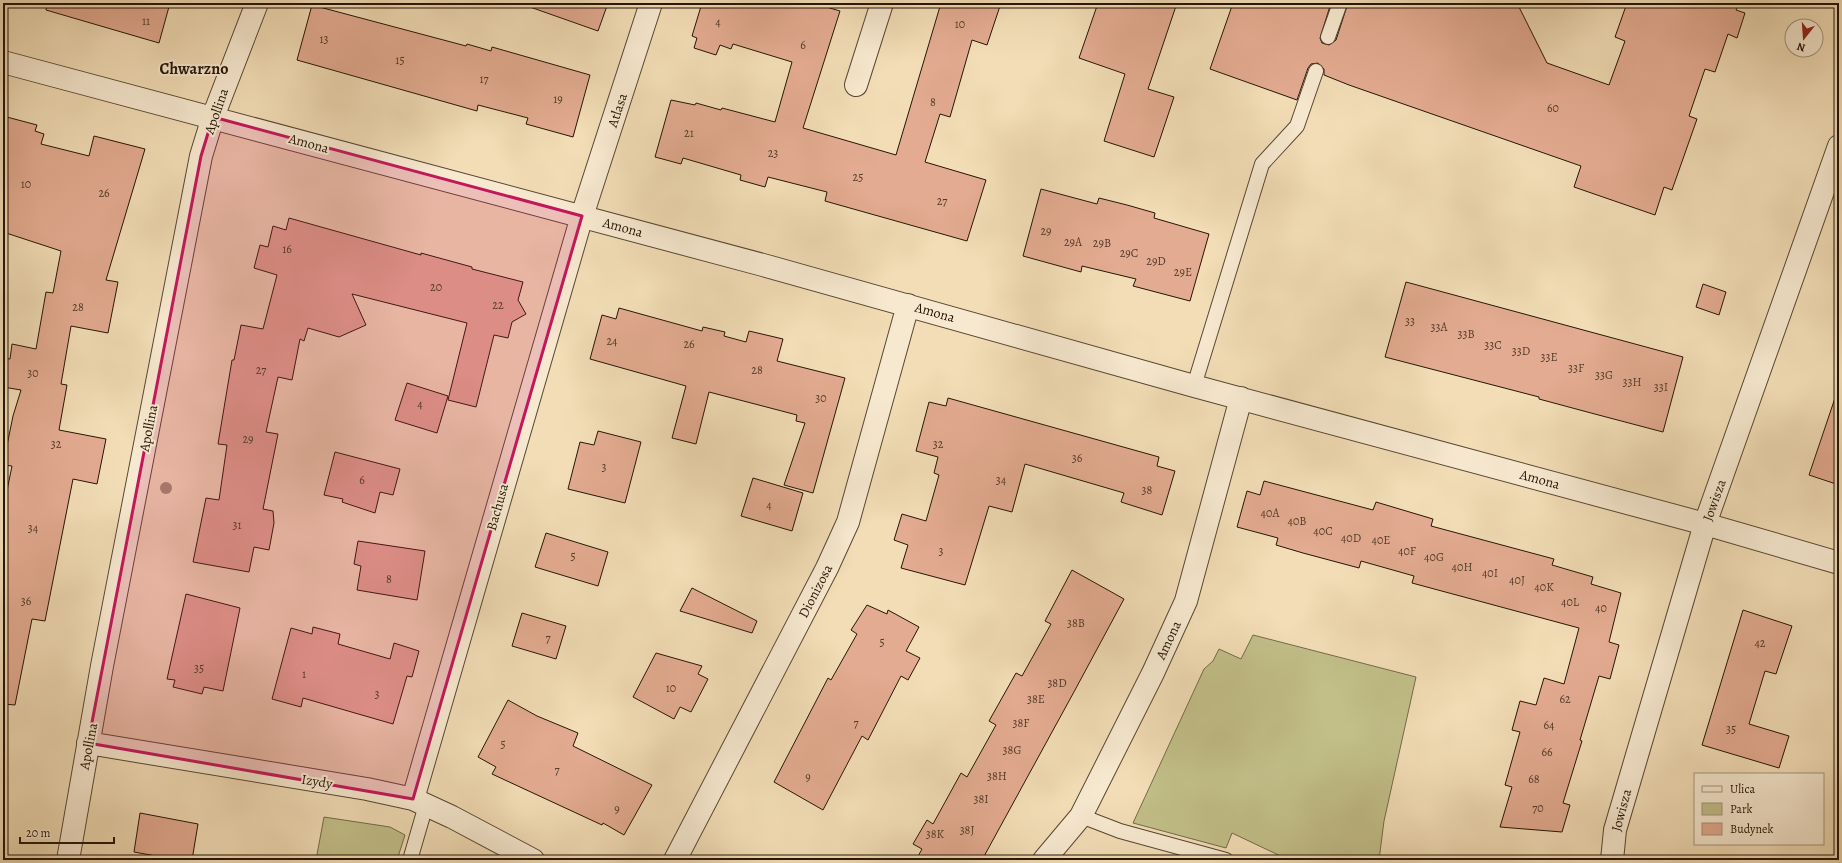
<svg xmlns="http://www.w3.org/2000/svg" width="1842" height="863" font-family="Alegreya,serif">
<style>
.green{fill:#c2bf89;stroke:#746a48}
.building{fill:#e3ab91;stroke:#251506}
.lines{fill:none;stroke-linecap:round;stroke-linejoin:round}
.service-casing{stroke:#584732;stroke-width:16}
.minor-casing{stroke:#584732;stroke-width:24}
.service{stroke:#f7e9d0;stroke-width:14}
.minor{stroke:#f7e9d0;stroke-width:22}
.tree{fill:#a08f6e}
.marked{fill:#c2185b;fill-opacity:0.2;stroke:#c2185b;stroke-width:3;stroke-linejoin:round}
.labels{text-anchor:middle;stroke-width:4;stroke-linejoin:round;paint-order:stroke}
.number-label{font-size:12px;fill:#543a29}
.street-label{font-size:14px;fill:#251506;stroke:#f7e9d0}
.quarter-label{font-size:16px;font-weight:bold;fill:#251506;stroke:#f7e9d0}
</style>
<rect width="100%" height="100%" fill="#f2ddb6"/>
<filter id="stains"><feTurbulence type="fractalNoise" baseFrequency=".005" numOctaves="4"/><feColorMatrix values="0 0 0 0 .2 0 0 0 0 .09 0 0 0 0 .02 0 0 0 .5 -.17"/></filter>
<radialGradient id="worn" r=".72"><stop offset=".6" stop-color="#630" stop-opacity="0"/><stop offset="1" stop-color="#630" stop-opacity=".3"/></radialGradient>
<!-- green -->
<path class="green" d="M1253,635l163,42 -32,144 -5,39h-90l-57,-27 -6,15 -93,-25 71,-154 9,-8 6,-12 22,10z
M324,817l66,10 15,8 -8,25h-81z"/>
<!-- building -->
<path class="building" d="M47,3h123l-11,40 -113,-33z
M530,3h78l-10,28 -68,-24z
M702,3h111l27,8 -37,117 93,27 45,-152h60l-14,42 -15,-5 -22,77 -10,-3 -15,48 61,18 -19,61 -142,-40 2,-9 -59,-15 -3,10 -25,-7 1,-5 -58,-17 -2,6 -26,-7 16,-57 24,5 1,-2 25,7 1,-2 53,14 17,-60 -59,-18 -2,5 -11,-4 -4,10 -22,-7 3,-10 -5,-2z
M1098,3h79l-29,86 26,8 -20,60 -50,-16 21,-67 -46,-16z
M1233,3h98l-11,35 2,5 7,2 7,-5 12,-37h169l30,60 62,22 16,-44 -10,-4 12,-34h112l-3,7 9,3 -8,25 -9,-4 -13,38 -10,-3 -16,47 8,3 -25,71 -8,-3 -9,28 -81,-28 7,-21 -232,-81 -25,-10v-6l-6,-6 -7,1 -3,4 -11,32 -87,-31z
M312,5l154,41 1,-2 24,7 1,-4 98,28 -17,62 -47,-13 2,-6 -50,-13 -1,6 -180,-51z
M3,116l34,9 -2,6 9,3 -3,10 48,12 5,-20 51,13 -39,131 12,2 -10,51 -37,-7 -10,58 6,1 -8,45 47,9 -9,45 -24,-5 -28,142 -13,-2 -17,86 -12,-1v-194l9,-44 -9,-1 10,-49 8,-26 -18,-3v-29l7,1 2,-15 24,5 10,-57 7,1 8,-42 -58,-19z
M1041,189l56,15 2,-6 28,7 28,8 -1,5 55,16 -19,67 -57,-15 3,-7 -54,-13 -1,6 -58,-16z
M289,218l132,37v-2l51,14v2l51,13 -5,18 8,14 -14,8 -4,16 -14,-3 -18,72 -28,-7 19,-77 -115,-29 14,31 -27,12 -31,-9 -4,13 -4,-2 -8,41 -14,-3 -12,55 12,2 -15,75 10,2 1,12 -5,27 -15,-3 -5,25 -56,-10 13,-64 13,2 8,-55 -9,-1 14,-84h2l7,-35 22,4 14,-54 -23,-7 6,-23 8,2 5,-21 13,4z
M1406,282l277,75 -20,75 -72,-19 -52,-14v-2l-154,-40z
M1703,284l23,8 -7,23 -23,-8z
M619,308l83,23 1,-4 22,5 -1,4 22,6 3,-11 34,8 -6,22 68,17 -32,115 -29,-8 21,-62 -9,-2 1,-6 -88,-23 -13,52 -24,-6 14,-52 -96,-27 12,-44 14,4z
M407,383l41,13 -11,37 -42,-13z
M948,398l211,59 -2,9 18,5 -13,44 -41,-13 3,-9 -99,-29 -13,48 -23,-6 -24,79 -64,-17 7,-23 -14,-5 8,-26 24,7 13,-46 -5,-2 4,-16 -22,-6 13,-49 17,4z
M1835,398l4,1v86l-30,-10z
M598,431l43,11 -16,61 -57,-14 12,-47 14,3z
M335,452l65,17 -7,26 -13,-3 -5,21 -33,-11 1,-3 -19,-4z
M753,478l50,15 -11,38 -51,-15z
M1264,481l109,29 3,-8 57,17 -2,7 123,33 -2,6 41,12 -2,7 30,9 -12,49 10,3 -9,34 -11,-3 -19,64 2,1 -19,62 7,2 -8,27 -62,-5 12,-40 -7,-2 15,-53 -8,-2 8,-29 16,4 8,-27 20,6 15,-56 -167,-45 2,-7 -53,-15 -2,7 -56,-15 -27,-8 2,-7 -41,-11 10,-36 13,4z
M546,533l62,19 -10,34 -63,-19z
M358,541l67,10 -8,49 -60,-10 4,-24 -7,-2z
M1072,570l52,29 -49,91 -93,170h-66l6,-11 -9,-5 14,-24 6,4 28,-51 6,4 29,-52 -7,-4 27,-48 6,3 29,-52 -6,-3z
M692,588l65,33 -5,12 -72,-22z
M186,594l54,14 -17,83 -19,-4 -2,7 -29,-7 2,-7 -8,-1z
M867,605l20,9 1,-4 31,17 -13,24 14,7 -12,22 -7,-4 -33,64 -6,-4 -39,74 -49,-28 54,-104 3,2 26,-46 -6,-4z
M1743,610l49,16 -16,48 -11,-3 -16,53 40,12 -10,32 -77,-23z
M522,613l44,13 -10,33 -44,-13z
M313,627l27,7 -2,10 52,15 4,-16 25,8 -7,26 -5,-1 -14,48 -90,-26 -2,9 -29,-8 19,-71 21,6z
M656,653l46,13 -4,8 10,5 -17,33 -11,-5 -6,12 -41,-22z
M508,700l29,16 41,17 -5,13 79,39 -28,50 -21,-12 -1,2 -110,-51 4,-7 -18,-10z
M140,813l58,11 -6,36h-14l-44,-8z"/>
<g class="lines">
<defs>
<path id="service" d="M1328,37l12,-34
M1194,386l68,-222 35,-38 19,-55
M1081,816l39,15 106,29
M410,860l16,-55"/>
<path id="minor" d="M3,62l760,203 431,121 511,138 134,39
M856,85l26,-82
M88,743l279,46 46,10 39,18 81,43
M413,799l169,-583 69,-213
M68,860l34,-194 99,-510 12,-39 44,-114
M675,860l152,-292 21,-46 60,-217
M1044,860l37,-44 72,-143 33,-72 55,-203
M1612,860l3,-30 90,-306 134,-378"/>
</defs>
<!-- service casing -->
<use href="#service" class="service-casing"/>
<!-- minor casing -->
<use href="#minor" class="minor-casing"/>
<!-- service -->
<use href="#service" class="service"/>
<!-- minor -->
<use href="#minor" class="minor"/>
</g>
<!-- trees -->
<circle class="tree" cx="166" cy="488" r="6"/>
<!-- marked area -->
<path class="marked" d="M213,117l369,99 -169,583 -325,-56 113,-587z"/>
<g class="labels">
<!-- number labels -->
<g class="number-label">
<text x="146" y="25">11</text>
<text x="718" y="26">4</text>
<text x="960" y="28">10</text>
<text x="324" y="43">13</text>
<text x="803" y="49">6</text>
<text x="400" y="64">15</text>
<text x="484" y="83">17</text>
<text x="558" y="103">19</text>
<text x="933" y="106">8</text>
<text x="1553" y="112">60</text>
<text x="689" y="137">21</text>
<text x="773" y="157">23</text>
<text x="858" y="181">25</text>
<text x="26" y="188">10</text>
<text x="104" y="197">26</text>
<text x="942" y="205">27</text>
<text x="1046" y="235">29</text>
<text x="1073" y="246">29A</text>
<text x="1102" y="247">29B</text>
<text x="287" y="253">16</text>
<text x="1129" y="257">29C</text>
<text x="1156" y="265">29D</text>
<text x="1183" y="276">29E</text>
<text x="436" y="291">20</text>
<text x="498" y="309">22</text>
<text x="78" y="311">28</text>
<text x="1410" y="325">33</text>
<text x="1439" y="331">33A</text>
<text x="1466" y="338">33B</text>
<text x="612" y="345">24</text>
<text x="689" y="348">26</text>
<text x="1493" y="349">33C</text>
<text x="1521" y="355">33D</text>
<text x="1549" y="361">33E</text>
<text x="1576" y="372">33F</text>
<text x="261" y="374">27</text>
<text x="757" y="374">28</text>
<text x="33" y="377">30</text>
<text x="1604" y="379">33G</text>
<text x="1632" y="386">33H</text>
<text x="1661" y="391">33I</text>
<text x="821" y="402">30</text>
<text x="420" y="408">4</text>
<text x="248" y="443">29</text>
<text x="56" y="448">32</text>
<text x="938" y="448">32</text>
<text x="1077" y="462">36</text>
<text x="604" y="471">3</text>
<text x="362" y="484">6</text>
<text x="1001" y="484">34</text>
<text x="1147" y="494">38</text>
<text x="769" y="509">4</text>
<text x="1270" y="517">40A</text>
<text x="1297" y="525">40B</text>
<text x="237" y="529">31</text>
<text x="33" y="532">34</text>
<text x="1323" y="535">40C</text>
<text x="1351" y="542">40D</text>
<text x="1381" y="544">40E</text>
<text x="941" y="555">3</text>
<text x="1407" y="555">40F</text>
<text x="573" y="560">5</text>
<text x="1434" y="561">40G</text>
<text x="1462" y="571">40H</text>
<text x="1490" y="577">40I</text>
<text x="389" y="583">8</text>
<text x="1517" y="584">40J</text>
<text x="1544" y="591">40K</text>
<text x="26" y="605">36</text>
<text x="1570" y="606">40L</text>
<text x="1601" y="612">40</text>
<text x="1076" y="627">38B</text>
<text x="548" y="642">7</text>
<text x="882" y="646">5</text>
<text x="1760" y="647">42</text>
<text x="199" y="672">35</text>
<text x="304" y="678">1</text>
<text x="1057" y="687">38D</text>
<text x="671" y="692">10</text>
<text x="377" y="698">3</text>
<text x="1036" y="703">38E</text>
<text x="1565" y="703">62</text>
<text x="856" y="727">7</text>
<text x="1021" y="727">38F</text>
<text x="1549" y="729">64</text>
<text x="1731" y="733">35</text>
<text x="503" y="748">5</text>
<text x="1012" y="754">38G</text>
<text x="1547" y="756">66</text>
<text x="557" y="774">7</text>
<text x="997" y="780">38H</text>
<text x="808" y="781">9</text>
<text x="1534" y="783">68</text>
<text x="981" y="803">38I</text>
<text x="1538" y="812">70</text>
<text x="617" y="813">9</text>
<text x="967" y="834">38J</text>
<text x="935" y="838">38K</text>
</g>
<!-- street labels -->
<g class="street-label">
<text transform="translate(617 110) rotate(-72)" y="5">Atlasa</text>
<text transform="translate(216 111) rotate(-71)" y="5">Apollina</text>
<text transform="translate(309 143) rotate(15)" y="5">Amona</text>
<text transform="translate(623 227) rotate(15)" y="5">Amona</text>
<text transform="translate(935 312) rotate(16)" y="5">Amona</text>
<text transform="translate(148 428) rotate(-79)" y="5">Apollina</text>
<text transform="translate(1540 479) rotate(15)" y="5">Amona</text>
<text transform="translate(1714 500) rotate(-70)" y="5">Jowisza</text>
<text transform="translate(497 507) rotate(-74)" y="5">Bachusa</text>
<text transform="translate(815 591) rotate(-63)" y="5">Dionizosa</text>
<text transform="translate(1168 640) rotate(-65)" y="5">Amona</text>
<text transform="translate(88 746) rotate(-79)" y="5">Apollina</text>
<text transform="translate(317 781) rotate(9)" y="5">Izydy</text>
<text transform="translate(1621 810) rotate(-75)" y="5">Jowisza</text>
</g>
<!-- quarter labels -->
<g class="quarter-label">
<text x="194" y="74">Chwarzno</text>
</g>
</g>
<!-- margin -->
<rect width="1842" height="863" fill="none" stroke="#f2ddb6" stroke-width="16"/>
<rect x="4" y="4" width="1834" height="855" fill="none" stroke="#251506" stroke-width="2"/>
<rect x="8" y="8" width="1826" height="847" fill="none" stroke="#251506"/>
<!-- legend -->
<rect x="1694" y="773" width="130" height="72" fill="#f7e9d0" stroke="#a3947f"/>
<rect x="1702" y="786" width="20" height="6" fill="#f7e9d0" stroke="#a3947f"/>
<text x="1730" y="793" font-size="12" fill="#251506">Ulica</text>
<rect x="1702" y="803" width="20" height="12" fill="#c2bf89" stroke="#a3947f"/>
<text x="1730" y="813" font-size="12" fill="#251506">Park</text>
<rect x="1702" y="823" width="20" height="12" fill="#e3ab91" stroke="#a3947f"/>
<text x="1730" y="833" font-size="12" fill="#251506">Budynek</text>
<!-- north arrow -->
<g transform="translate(1804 38) rotate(197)"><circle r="19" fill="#f7e9d0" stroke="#a3947f"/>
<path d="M0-3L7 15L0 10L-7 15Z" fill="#8f2418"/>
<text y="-6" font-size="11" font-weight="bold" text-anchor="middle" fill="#251506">N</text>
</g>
<!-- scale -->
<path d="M20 837v6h94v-6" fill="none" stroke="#251506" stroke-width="2"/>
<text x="26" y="837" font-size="12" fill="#251506" stroke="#f7e9d0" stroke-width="3" paint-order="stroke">20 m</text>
<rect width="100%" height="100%" filter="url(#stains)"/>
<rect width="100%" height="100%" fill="url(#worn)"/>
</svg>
